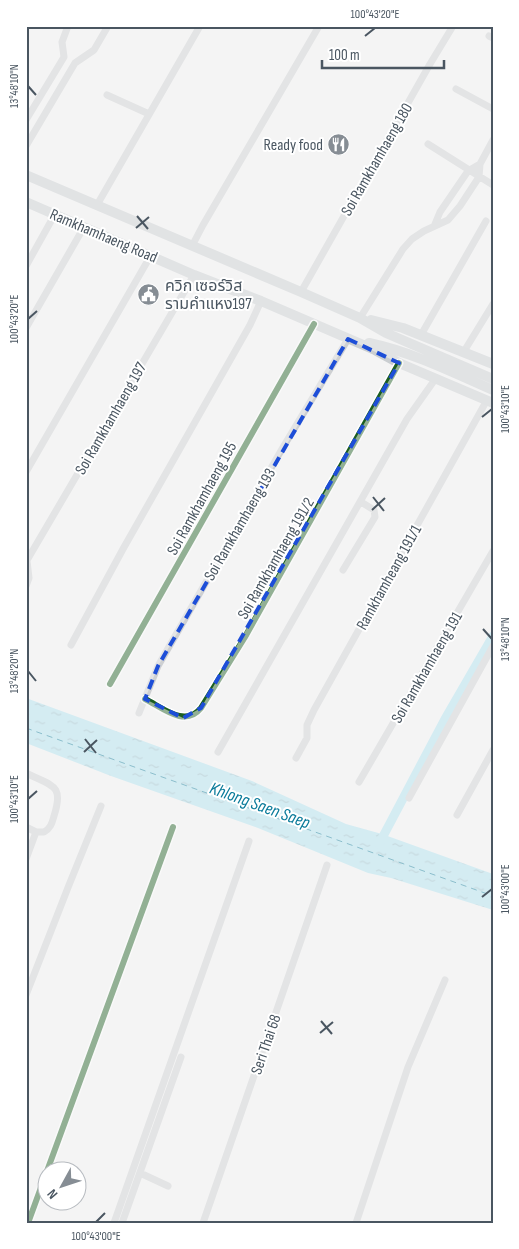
<svg xmlns="http://www.w3.org/2000/svg" width="519" height="1249" font-family="'Sofia Sans Condensed','Noto Sans Thai',sans-serif">
<style>
.water{fill:url(#water-ripples)}
.lines{fill:none;stroke-linecap:round;stroke-linejoin:round}
.canal{stroke:#aee2f0;stroke-width:9}
.ferry{stroke:#0c7c9b;stroke-width:1;stroke-dasharray:6 5;stroke-linecap:butt}
.street{stroke:#ced0d2;stroke-width:7}
.primary{stroke:#caced1;stroke-width:10}
.cycleway-casing{stroke:#fff;stroke-width:9}
.cycleway{stroke:#1b5e20;stroke-width:6}
.marked{fill:none;stroke:#1d4ed8;stroke-width:4;stroke-dasharray:10 6;stroke-linejoin:round}
.ticks{fill:none;stroke:#4a5661;stroke-width:2}
.labels{text-anchor:middle;stroke-width:4;stroke-linejoin:round;paint-order:stroke}
.poi-label{font-size:16px;fill:#4a5661;stroke:#fff;text-anchor:end}
.street-label{font-size:16px;fill:#4a5661;stroke:#fff}
.water-label{font-size:18px;font-style:italic;fill:#0c7c9b;stroke:#fff}
.neatline{fill:none;stroke:#4a5661;stroke-width:2}
.ticks-label{font-size:12px;text-anchor:middle;fill:#4a5661}
</style>
<defs>
<pattern id="water-ripples" width="26" height="14" patternUnits="userSpaceOnUse" patternTransform="scale(1.25)"><rect width="26" height="14" fill="#aee2f0"/><path d="M2 4q2-2 4 0t4 0M15 11q2-2 4 0t4 0" fill="none" stroke="#90bac6"/></pattern>
</defs>
<rect width="100%" height="100%" fill="#f4f4f4"/>
<!-- water -->
<path class="water" d="M26,698l226,83 94,43 36,10 111,40v36l-102,-32 -23,-5 -110,-45 -147,-52 -85,-33z"/>
<g class="lines">
<!-- canal -->
<path class="canal" d="M379,844l66,-125 48,-83"/>
<!-- ferry -->
<path class="ferry" d="M26,728l467,168"/>
<!-- street -->
<path class="street" d="M489,36l4,2
M456,89l37,20
M107,95l42,19
M26,120l38,-63 -2,-15 6,-16
M428,144l65,41
M26,146l49,-83 19,-13 14,-24
M97,205l103,-179
M435,224l5,-12 28,-41 12,-7
M192,246l11,-21 116,-199
M26,266l29,-52
M301,292l129,-228 23,-38
M360,318l43,-69 9,-10 12,-8 24,-11 12,-14 19,-29 1,-13 13,-24
M26,328l58,-101
M421,335l65,-114
M463,353l30,-49
M26,472l125,-217
M26,562l168,-287
M343,570l32,-53 -1,-7 -13,-8
M26,586l3,-8 -2,-17
M71,645l52,-96 127,-224 11,-24
M110,684l204,-360
M145,699c18,9 40,29 56,9l44,-71 154,-274
M139,713l19,-47 124,-217 66,-110
M218,752l189,-333 29,-41
M296,758l11,-20v-13l7,-15 173,-310
M28,774c25,12 36,11 26,42 -2,7 -3,12 -10,16h-8
M359,782l134,-231
M409,798l84,-152
M457,815l36,-65
M26,827l10,5 -10,27
M26,995l43,-110 32,-79
M140,1173l28,13
M28,1223l145,-396
M114,1223l135,-382
M122,1223l59,-166
M203,1223l124,-358
M356,1223l52,-156 37,-87"/>
<!-- primary -->
<path class="primary" d="M26,175l275,117 59,26 26,15 107,46
M26,202l168,73 67,26 114,49 24,13 94,40
M371,320l32,8 90,36
M369,343c43,9 83,29 124,47"/>
<defs>
<path id="cycleway" d="M110,684l204,-360
M145,699c18,9 40,29 56,9l44,-71 154,-274
M28,1223l145,-396"/>
</defs>
<!-- cycleway casing -->
<use href="#cycleway" class="cycleway-casing"/>
<!-- cycleway -->
<use href="#cycleway" class="cycleway"/>
</g>
<!-- marked area -->
<path d="M0 0H519V1249H0ZM348,339l51,24 -198,345 -18,10 -38,-19 13,-33z" fill="#f4f4f4" fill-opacity=".55" fill-rule="evenodd"/>
<path class="marked" d="M348,339l51,24 -198,345 -18,10 -38,-19 13,-33z"/>
<!-- ticks -->
<path class="ticks" d="M365,36l10,-8M28,86l8,9M137,216l11,13M136,228l13,-11M28,319l9,-8M482,417l10,-8M373,497l11,14M372,510l13,-12M483,629l9,10M28,671l8,10M85,739l11,14M84,752l13,-12M28,799l9,-8M482,897l10,-8M321,1021l11,13M320,1033l13,-11M96,1222l9,-9"/>
<!-- icons -->
<defs>
<symbol id="restaurant-disc" viewBox="-11 -11 22 22"><circle r="9.5" fill="#868d94" stroke="#fff"/><path d="M-5-6h1v4h1v-4h1v4h1v-4h1v5L-1.5 .5V6h-2V.5L-5-1ZM5-6V6H3V1.5H1.5Q1.5-4 5-6Z" fill="#fff"/></symbol>
<symbol id="civic-disc" viewBox="-11 -11 22 22"><circle r="9.5" fill="#868d94" stroke="#fff"/><path d="M-.6-6.5H3V-4.5H.6V-3L4-1V1h2V6H-6V1h2V-1L-.6-3ZM-1.2 2.5V6h2.4V2.5Z" fill="#fff"/></symbol>
</defs>
<g fill-rule="evenodd">
<use href="#restaurant-disc" x="326" y="132" width="25" height="25"/>
<use href="#civic-disc" x="136" y="282" width="25" height="25"/>
</g>
<g class="labels">
<!-- poi labels -->
<g class="poi-label">
<text x="323" y="150">Ready food</text>
<text x="165" y="291" text-anchor="start">ควิก เซอร์วิส<tspan x="165" dy="18">รามคำแหง197</tspan></text>
</g>
<!-- street labels -->
<g class="street-label">
<text transform="translate(376 159) rotate(-60)" y="6">Soi Ramkhamhaeng 180</text>
<text transform="translate(104 235) rotate(23)" y="6">Ramkhamhaeng Road</text>
<text transform="translate(110 418) rotate(-60)" y="6">Soi Ramkhamhaeng 197</text>
<text transform="translate(201 498) rotate(-61)" y="6">Soi Ramkhamhaeng 195</text>
<text transform="translate(239 524) rotate(-60)" y="6">Soi Ramkhamhaeng 193</text>
<text transform="translate(275 558) rotate(-60)" y="6">Soi Ramkhamhaeng 191/2</text>
<text transform="translate(388 577) rotate(-61)" y="6">Ramkhamheang 191/1</text>
<text transform="translate(426 667) rotate(-60)" y="6">Soi Ramkhamhaeng 191</text>
<text transform="translate(265 1044) rotate(-71)" y="6">Seri Thai 68</text>
</g>
<!-- water labels -->
<g class="water-label">
<text transform="translate(260 805) rotate(20)" y="6">Khlong Saen Saep</text>
</g>
</g>
<!-- border -->
<rect width="519" height="1249" fill="none" stroke="#ffffff" stroke-width="55"/>
<!-- north arrow -->
<g transform="translate(62 1186) rotate(230)"><circle r="24" fill="#ffffff" stroke="#b7bbc0"/>
<path d="M0-4L9 19L0 12L-9 19Z" fill="#868d94"/>
<text y="-8" font-size="14" font-weight="bold" text-anchor="middle" fill="#4a5661">N</text>
</g>
<!-- scale -->
<path d="M322 60v8h122v-8" fill="none" stroke="#4a5661" stroke-width="2.5"/>
<text x="329" y="60" font-size="15" fill="#4a5661" stroke="#ffffff" stroke-width="4" paint-order="stroke">100 m</text>
<rect x="28" y="28" width="464" height="1194" class="neatline"/>
<g class="ticks-label">
<text x="375" y="18">100°43'20"E</text>
<text transform="translate(14 86) rotate(-90)" y="4">13°48'10"N</text>
<text transform="translate(14 319) rotate(-90)" y="4">100°43'20"E</text>
<text transform="translate(505 409) rotate(-90)" y="4">100°43'10"E</text>
<text transform="translate(505 639) rotate(-90)" y="4">13°48'10"N</text>
<text transform="translate(14 671) rotate(-90)" y="4">13°48'20"N</text>
<text transform="translate(14 799) rotate(-90)" y="4">100°43'10"E</text>
<text transform="translate(505 889) rotate(-90)" y="4">100°43'00"E</text>
<text x="96" y="1240">100°43'00"E</text>
</g>
</svg>
